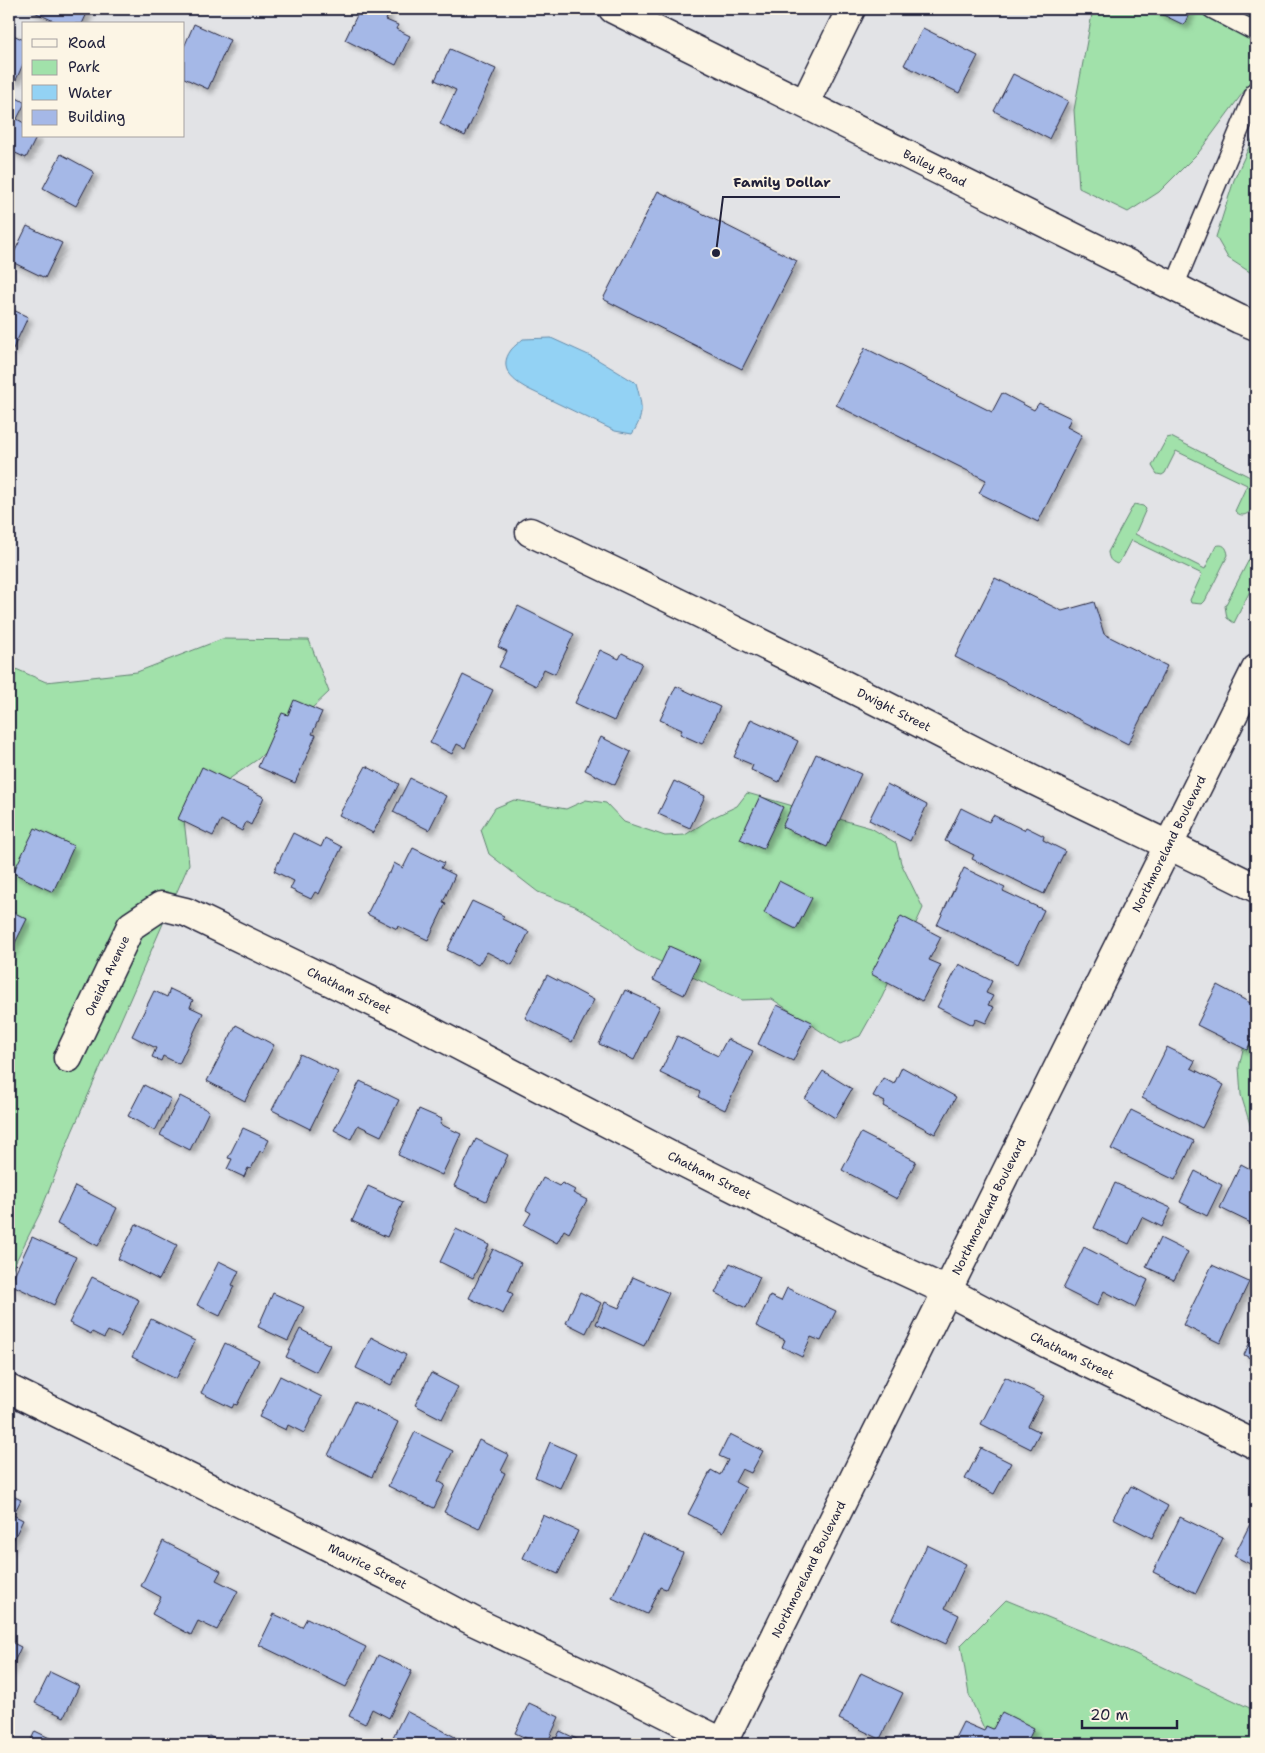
<svg xmlns="http://www.w3.org/2000/svg" width="1265" height="1753" font-family="'Shantell Sans',sans-serif">
<style>
.green{fill:#a1e1aa;stroke:#628272}
.water{fill:#93d2f4;stroke:#668caa}
.building{fill:#a5b8e7;stroke:#22223b;filter:url(#shadow)}
.lines{fill:none;stroke-linecap:round;stroke-linejoin:round}
.lane-casing{stroke:#22223b;stroke-width:21}
.street-casing{stroke:#22223b;stroke-width:31}
.secondary-casing{stroke:#22223b;stroke-width:31}
.lane{stroke:#fcf5e5;stroke-width:18}
.street{stroke:#fcf5e5;stroke-width:28}
.secondary{stroke:#fcf5e5;stroke-width:28}
.labels{text-anchor:middle;stroke-width:4;stroke-linejoin:round;paint-order:stroke}
.street-label{font-size:12px;fill:#22223b;stroke:#fcf5e5}
.leader{fill:none;stroke:#22223b;stroke-width:2}
.callout-dot{fill:#22223b;stroke:#fcf5e5;stroke-width:2}
.callout-label{font-size:14px;text-anchor:middle;font-weight:bold;fill:#22223b;stroke:#fcf5e5;stroke-width:4;stroke-linejoin:round;paint-order:stroke}
</style>
<defs>
<filter id="shadow"><feDropShadow dx="4.5" dy="4.5" stdDeviation="2.5" flood-color="#0004"/></filter>
</defs>
<rect width="100%" height="100%" fill="#e2e3e6"/>
<filter id="ink" filterUnits="userSpaceOnUse"><feTurbulence type="fractalNoise" baseFrequency=".02" numOctaves="2"/><feDisplacementMap in="SourceGraphic" scale="10" xChannelSelector="R" yChannelSelector="G"/><feConvolveMatrix kernelMatrix="1 2 1 2 8 2 1 2 1" color-interpolation-filters="sRGB"/></filter>
<g filter="url(#ink)">
<!-- green -->
<path class="green" d="M1093,9h163v66l-57,77 -40,40 -31,20 -49,-24 -5,-78z
M1256,136v140l-28,-18 -12,-21 18,-57 19,-42z
M1171,437l85,43c0,5 1,12 0,17 -1,11 -11,25 -21,14l12,-26 -71,-34 -11,22 -3,2 -5,-1 -5,-8 2,-4 13,-24z
M1134,504l9,2 3,3 -11,25 70,35 11,-23c7,-3 11,1 12,9l-23,46 -3,3 -11,-1 -1,-3 12,-26 -71,-34 -12,23 -2,1c-7,-3 -8,-5 -9,-12z
M1256,546v33l-22,44 -7,-5 -2,-12z
M222,639l87,1 20,52 -71,67 -75,52 6,53 -117,268 -32,81 -31,62v-609l37,16 91,-10z
M747,793l124,35 25,15 5,20 22,45 -41,89 -22,39 -20,8 -68,-45 -30,1 -35,-16 -71,-34 -24,-22 -37,-22 -37,-14 -49,-38 -8,-24 14,-22 19,-8 52,9 20,-9 20,3 18,19 41,14 20,-1 27,-17 25,-12z
M1256,1036v108l-15,-49 -2,-28 5,-22z
M1006,1600l117,48 133,63v33h-265l-22,-49 -8,-50z"/>
<!-- water -->
<path class="water" d="M551,338l44,20 41,25c6,22 9,32 -4,51l-17,-3 -85,-41c-16,-8 -33,-21 -19,-40 3,-4 9,-8 12,-11z"/>
<!-- building -->
<path class="building" d="M28,9h61l-7,15h-22z
M360,9h7l9,4 2,-4h2l9,4 -3,7 12,5 -2,4 14,7 -14,29 -51,-25z
M1156,9h35l-7,16 -29,-14z
M194,24l36,16 -22,49 -24,-11v-31z
M923,28l55,28 -19,37 -55,-28z
M9,33l15,7v22l-8,18 -7,-3z
M450,49l46,20 -31,67 -25,-12 16,-34 -21,-10z
M1013,74l55,27 -19,38 -55,-28z
M9,94l15,8v3l-7,14 7,4v13h13l-11,22 -17,-8z
M61,154l33,18 -18,34 -33,-18z
M658,191l139,70 -55,108 -139,-70z
M27,226l35,17 -17,35 -35,-17z
M9,308l19,9 -16,34 -3,-2z
M865,348l127,64 10,-19 32,17 5,-7 32,15 -4,9 15,8 -44,87 -59,-29 7,-13 -150,-75z
M995,578l67,33 32,-9 10,32 63,32 -39,78 -173,-87z
M518,606l56,28 -19,40 -11,-5 -8,17 -37,-19 8,-16 -9,-4z
M600,650l19,9 3,-6 20,10 -28,58 -39,-18z
M463,675l30,15 -28,58 -8,-4 -5,10 -22,-11z
M676,686l44,21 -18,37 -22,-10 2,-4 -22,-10z
M294,700l28,12 -10,22 4,1 -21,48 -37,-16 24,-54 6,2z
M751,719l47,22 -19,41 -28,-12 2,-5 -19,-8z
M601,737l30,15 -16,33 -30,-15z
M816,754l45,20 -34,73 -45,-20z
M366,766l33,18 -26,49 -34,-18z
M202,767l62,30 -13,28 -5,-3 -4,9 -21,-11 -8,16 -35,-17z
M410,778l36,18 -17,34 -36,-18z
M674,781l31,15 -15,32 -32,-14z
M887,784l40,21 -17,36 -41,-21z
M760,796l23,11 -20,42 -23,-10z
M961,808l28,14 4,-7 31,15 2,-3 18,9 -1,4 22,11 -21,43 -72,-35 2,-4 -29,-14z
M35,828l39,18 -21,46 -40,-19z
M293,833l28,14 4,-9 17,9 -23,47 -4,-2 -4,7 -21,-10 4,-8 -20,-10z
M413,848l31,15 -3,5 14,7 -12,27 3,1 -18,37 -30,-14 -1,3 -30,-15 21,-41h2l4,-10 9,5z
M964,868l41,20 -2,3 41,19 -26,54 -81,-39z
M779,881l33,17 -16,31 -32,-16z
M472,901l32,15 -2,3 27,13 -17,33 -25,-13 -9,13 -31,-15z
M9,910l18,9 -18,36z
M901,916l40,21 -12,23 12,5 -19,36 -51,-27z
M669,946l31,14 -16,35 -31,-15z
M959,964l33,17 -6,12 7,3 -5,9 6,2 -8,16 -10,-4 -3,6 -36,-18z
M547,975l47,25 -22,42 -47,-24z
M1217,985l39,21v25l-9,19 -50,-25z
M170,989l23,11 -3,7 13,6 -24,51 -16,-8 -2,5 -9,-4 4,-9 -24,-12 22,-45 13,6z
M625,990l35,16 -26,54 -35,-16z
M777,1005l35,17 -19,39 -35,-17z
M236,1025l38,20 -29,56 -38,-20z
M677,1036l41,20 9,-17 26,12 -28,59 -27,-13 2,-5 -40,-19z
M1167,1047l28,14 -4,7 33,17 -22,43 -60,-30z
M300,1054l38,18 -28,57 -38,-19z
M902,1067l54,30 -21,37 -52,-28 2,-4 -12,-6 10,-18 11,6z
M823,1071l29,18 -17,29 -30,-19z
M360,1081l39,19 -18,36 -23,-11 -7,14 -17,-9z
M144,1085l27,14 -16,32 -27,-15z
M180,1096l29,15 -19,39 -30,-15z
M419,1109l23,10 -2,5 21,10 -19,41 -44,-20z
M1131,1110l63,31 -19,39 -64,-31z
M243,1128l26,12 -6,12 -3,-1 -9,18 -3,-1 -4,9 -17,-8 5,-10 -4,-1z
M861,1133l55,28 -19,38 -55,-29z
M476,1139l32,16 -22,46 -32,-15z
M1241,1164l15,8 -1,53 -35,-17z
M1195,1171l27,14 -15,31 -27,-14z
M543,1178l16,8 3,-3 13,7 -2,3 14,7 -18,33 -5,-3 -7,13 -33,-18 7,-12 -5,-3z
M1115,1183l56,25 -9,19 -20,-10 -13,27 -35,-16z
M75,1186l42,22 -19,38 -41,-22z
M368,1186l35,16 -16,35 -35,-16z
M136,1224l41,21 -18,35 -41,-21z
M456,1229l33,16 -16,33 -33,-16z
M32,1237l44,20 -22,48 -44,-21z
M1160,1238l28,14 -14,28 -28,-13z
M1084,1247l64,33 -13,27 -31,-16 -7,15 -34,-17z
M493,1249l28,14 -13,28 5,3 -10,20 -34,-16z
M219,1261l20,10 -7,14 2,1 -14,30 -23,-11z
M730,1263l30,14 -14,31 -31,-15z
M1212,1265l37,17 -29,61 -37,-18z
M92,1277l47,23 -18,37 -13,-6 -4,7 -12,-6 -1,2 -22,-11z
M633,1277l36,16 -25,53 -48,-22 9,-22 14,6z
M787,1288l49,23 -15,30 -10,-4 -9,20 -20,-10 3,-7 -29,-14 14,-30 11,5z
M580,1292l21,11 -15,30 -20,-10z
M273,1293l31,14 -16,34 -30,-14z
M151,1319l44,22 -19,38 -44,-22z
M300,1329l30,16 -14,27 -30,-15z
M1256,1329v32l-12,-6z
M371,1337l35,18 -15,30 -35,-17z
M225,1343l34,17 -22,45 -3,-1 -2,4 -31,-15z
M431,1373l27,14 -16,32 -27,-14z
M280,1376l42,21 -18,36 -16,-8 -2,5 -27,-13z
M1005,1377l39,19 -16,30 12,6 -9,17 -50,-25z
M355,1401l43,21 -26,55 -44,-22z
M415,1432l38,19 -15,30 7,4 -11,23 -46,-22z
M730,1434l33,17 -12,22 -9,-4 -7,13 11,6 -23,44 -35,-18 23,-44 9,5 8,-15 -9,-4z
M479,1440l30,15 -8,16 4,2 -26,56 -35,-17z
M550,1442l26,12 -16,34 -25,-11z
M981,1448l30,15 -17,31 -29,-15z
M1131,1486l37,20 -16,32 -39,-20z
M9,1494l12,6 -8,15 10,5 -14,29z
M543,1515l35,16 -20,43 -35,-16z
M1254,1516l2,1v50l-22,-11z
M1180,1517l43,21 -27,55 -43,-21z
M642,1534l41,19 -17,36 -6,-2 -13,27 -35,-16z
M163,1541l58,30 -5,9 22,11 -21,39 -19,-9 -7,14 -39,-21 9,-17 -20,-11z
M927,1545l39,19 -21,44 14,7 -13,29 -54,-25z
M274,1614l28,13 5,-9 59,29 -20,40 -87,-42z
M9,1641l12,6 -12,26z
M378,1655l34,16 -23,47 -17,-9 -7,15 -16,-8z
M50,1672l29,14 -15,31 -29,-14z
M861,1673l42,20 -23,46 -41,-20z
M529,1703l30,14 -12,27h-8l-24,-11z
M406,1711l49,26 -4,7h-58l-3,-1z
M1002,1712l32,16 -8,16h-74l11,-22 21,9 2,-5 7,3z
M35,1731l27,13h-33z
M560,1731l27,13h-34z
M209,1736l17,8h-21z
M355,1737l15,7h-18z"/>
<g class="lines">
<defs>
<path id="lane" d="M1212,9l44,23
M1174,287l82,-197"/>
<g id="street">
<path d="M805,103l46,-94"/>
<path id="s1" d="M530,532c150,70 298,144 445,219 93,48 188,90 281,137"/>
<path id="s2" d="M68,1058l63,-132 30,-20 25,6 222,107 261,136 179,90 99,46 101,53 208,101"/>
<path id="s3" d="M9,1389l379,187 87,46 134,63 117,59"/>
</g>
<g id="secondary">
<path id="s4" d="M613,9l626,310 17,7"/>
<path id="s5" d="M722,1744l534,-1075"/>
</g>
</defs>
<!-- lane casing -->
<use href="#lane" class="lane-casing"/>
<!-- street casing -->
<use href="#street" class="street-casing"/>
<!-- secondary casing -->
<use href="#secondary" class="secondary-casing"/>
<!-- lane -->
<use href="#lane" class="lane"/>
<!-- street -->
<use href="#street" class="street"/>
<!-- secondary -->
<use href="#secondary" class="secondary"/>
</g>
</g>
<g class="labels">
<!-- street labels -->
<g class="street-label">
<text dy="4" stroke="none"><textPath href="#s4" startOffset="359">Bailey Road</textPath></text>
<text dy="4" stroke="none"><textPath href="#s1" startOffset="405">Dwight Street</textPath></text>
<text dy="4" stroke="none"><textPath href="#s5" startOffset="1005">Northmoreland Boulevard</textPath></text>
<text dy="4" stroke="none"><textPath href="#s2" startOffset="91">Oneida Avenue</textPath></text>
<text dy="4" stroke="none"><textPath href="#s2" startOffset="389">Chatham Street</textPath></text>
<text dy="4" stroke="none"><textPath href="#s2" startOffset="794">Chatham Street</textPath></text>
<text dy="4" stroke="none"><textPath href="#s5" startOffset="600">Northmoreland Boulevard</textPath></text>
<text dy="4" stroke="none"><textPath href="#s2" startOffset="1199">Chatham Street</textPath></text>
<text dy="4" stroke="none"><textPath href="#s3" startOffset="400">Maurice Street</textPath></text>
<text dy="4" stroke="none"><textPath href="#s5" startOffset="195">Northmoreland Boulevard</textPath></text>
</g>
</g>
<!-- callouts -->
<path class="leader" d="M716 253L723 197H840"/>
<circle class="callout-dot" cx="716" cy="253" r="5"/>
<g class="callout-label">
<text x="782" y="187">Family Dollar</text>
</g>
<!-- margin -->
<rect width="1265" height="1753" fill="none" stroke="#fcf5e5" stroke-width="30"/>
<rect x="15" y="15" width="1235" height="1723" fill="none" stroke="#22223b" stroke-width="2" filter="url(#ink)"/>
<!-- legend -->
<rect x="22" y="22" width="162" height="115" fill="#fcf5e5" stroke="#a5a1a1"/>
<rect x="32" y="39" width="25" height="8" fill="#fcf5e5" stroke="#a5a1a1"/>
<text x="68" y="48" font-size="15" fill="#22223b">Road</text>
<rect x="32" y="60" width="25" height="15" fill="#a1e1aa" stroke="#a5a1a1"/>
<text x="68" y="72" font-size="15" fill="#22223b">Park</text>
<rect x="32" y="85" width="25" height="15" fill="#93d2f4" stroke="#a5a1a1"/>
<text x="68" y="98" font-size="15" fill="#22223b">Water</text>
<rect x="32" y="110" width="25" height="15" fill="#a5b8e7" stroke="#a5a1a1"/>
<text x="68" y="122" font-size="15" fill="#22223b">Building</text>
<!-- scale -->
<path d="M1082 1720v8h95v-8" fill="none" stroke="#22223b" stroke-width="2.5"/>
<text x="1090" y="1720" font-size="15" fill="#22223b" stroke="#fcf5e5" stroke-width="4" paint-order="stroke">20 m</text>
</svg>
